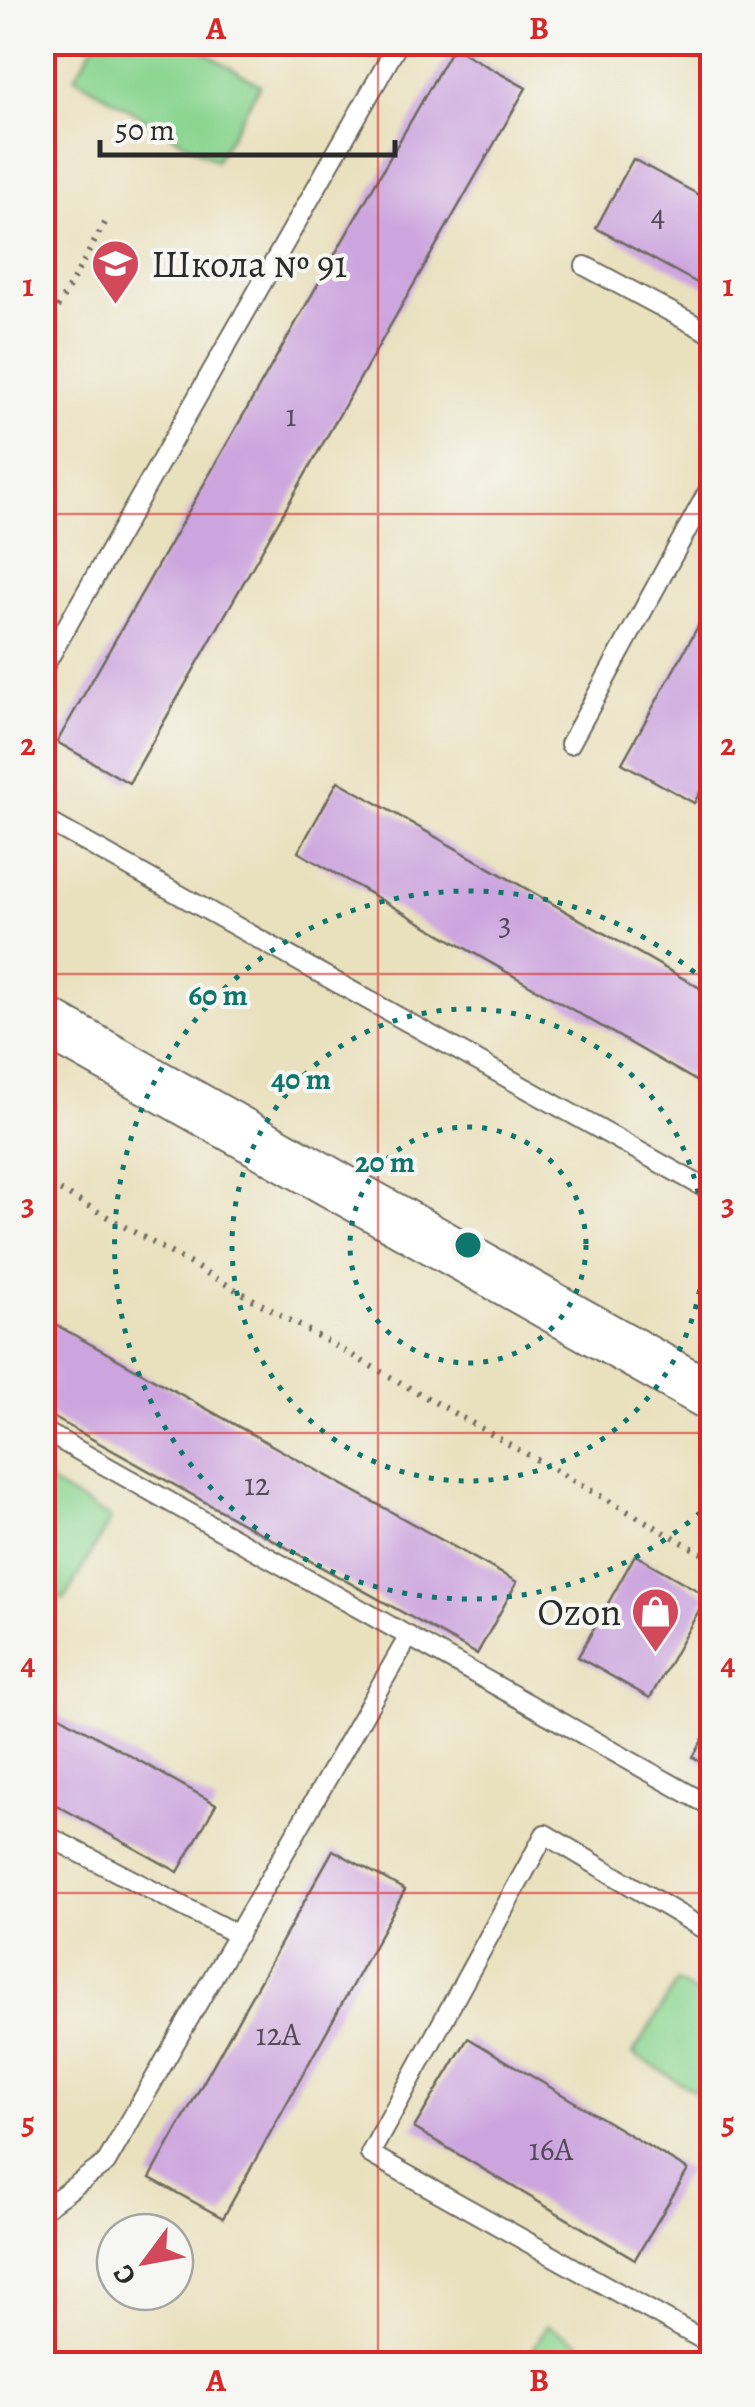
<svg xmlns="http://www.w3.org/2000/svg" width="755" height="2407" font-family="Alegreya,serif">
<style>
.green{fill:#8bd591;stroke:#5b805e;stroke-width:2.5}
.building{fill:#cca5de}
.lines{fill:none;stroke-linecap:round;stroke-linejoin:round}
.lane-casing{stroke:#6e6a5e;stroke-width:22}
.secondary-casing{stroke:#6e6a5e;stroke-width:52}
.path{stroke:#6e6a5e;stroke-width:6;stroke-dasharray:2.5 8;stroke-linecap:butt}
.lane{stroke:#fff;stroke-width:18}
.secondary{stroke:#fff;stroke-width:48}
.grid{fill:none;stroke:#d62828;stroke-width:2.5;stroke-opacity:0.55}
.ring{fill:none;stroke:#0f766e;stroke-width:5;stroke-dasharray:5 10}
.labels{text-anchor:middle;stroke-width:8;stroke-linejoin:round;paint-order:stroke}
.number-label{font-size:32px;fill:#534a58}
.poi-label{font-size:38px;fill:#2b2b2b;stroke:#f6f6f2;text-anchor:start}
.centre{fill:#0f766e;stroke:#f6f6f2;stroke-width:5}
.ring-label{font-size:30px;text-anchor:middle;font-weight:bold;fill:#0f766e;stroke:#f6f6f2;stroke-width:8;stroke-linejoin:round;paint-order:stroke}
.neatline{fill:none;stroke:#d62828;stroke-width:4}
.grid-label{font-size:32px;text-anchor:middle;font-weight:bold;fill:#d62828}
</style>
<rect width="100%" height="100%" fill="#f6f6f2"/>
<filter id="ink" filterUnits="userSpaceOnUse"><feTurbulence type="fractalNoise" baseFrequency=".01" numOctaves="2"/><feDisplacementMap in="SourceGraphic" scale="20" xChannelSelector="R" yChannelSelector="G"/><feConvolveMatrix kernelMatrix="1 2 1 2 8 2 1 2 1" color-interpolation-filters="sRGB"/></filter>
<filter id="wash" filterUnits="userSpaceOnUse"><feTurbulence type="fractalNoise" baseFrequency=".0048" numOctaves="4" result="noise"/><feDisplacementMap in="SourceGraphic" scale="40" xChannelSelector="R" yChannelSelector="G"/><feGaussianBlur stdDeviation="2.25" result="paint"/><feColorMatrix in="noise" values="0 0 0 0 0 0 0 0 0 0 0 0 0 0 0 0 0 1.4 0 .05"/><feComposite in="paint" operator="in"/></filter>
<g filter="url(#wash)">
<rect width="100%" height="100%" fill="#e9e0bd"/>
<!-- green -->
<path class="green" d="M188,42l72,43 -44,76 -141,-84 20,-34z
M43,1479l68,40 -47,81 -21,-12z
M677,1982l35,21v99l-79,-48z
M547,2325l69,39h-91z"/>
<g id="blocks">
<!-- building -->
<path class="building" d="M453,47l73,41 -397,695 -72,-41z
M633,159l79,43v89l-116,-63z
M712,601v170l-18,32 -72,-40z
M338,781l374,214v95l-414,-238z
M42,1317l475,265 -40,72 -435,-243z
M635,1555l72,41 -57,102 -72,-41z
M42,1706l174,98 -38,68 -136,-75z
M712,1722v46l-19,-11z
M333,1850l72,40 -182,328 -73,-40z
M468,2038l220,132 -53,89 -221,-131z"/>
</g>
</g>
<g filter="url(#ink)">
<use href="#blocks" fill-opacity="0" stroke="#6e6a5e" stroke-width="2.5"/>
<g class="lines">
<defs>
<path id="lane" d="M585,266l127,68
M42,670l357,-628
M570,744l142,-260
M42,818l670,374
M42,1430l670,377
M42,1833l196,102
M712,1934l-167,-100 -175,320 342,191
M42,2210l64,-47 303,-527"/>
<path id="secondary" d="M42,1020l670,377"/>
</defs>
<!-- lane casing -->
<use href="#lane" class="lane-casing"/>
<!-- secondary casing -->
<use href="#secondary" class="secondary-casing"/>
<!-- path -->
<path class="path" d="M42,335l63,-112
M42,1180l670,379"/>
<!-- lane -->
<use href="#lane" class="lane"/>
<!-- secondary -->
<use href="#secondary" class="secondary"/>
</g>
</g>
<!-- grid -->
<path class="grid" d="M378,42v2322M42,514h670M42,974h670M42,1433h670M42,1893h670"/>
<!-- distance rings -->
<g class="ring">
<circle cx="468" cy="1245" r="118"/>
<circle cx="468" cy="1245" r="236"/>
<path d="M712 1502A354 354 0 1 1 712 988"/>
</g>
<!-- icons -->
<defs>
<symbol id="school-pin" viewBox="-11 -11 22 30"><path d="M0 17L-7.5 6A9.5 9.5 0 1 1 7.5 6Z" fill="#d1495b" stroke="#f6f6f2"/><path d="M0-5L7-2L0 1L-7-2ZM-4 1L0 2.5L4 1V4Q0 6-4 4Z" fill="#fff"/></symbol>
<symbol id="shop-pin" viewBox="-11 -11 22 30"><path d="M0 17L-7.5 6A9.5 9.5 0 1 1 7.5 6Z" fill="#d1495b" stroke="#f6f6f2"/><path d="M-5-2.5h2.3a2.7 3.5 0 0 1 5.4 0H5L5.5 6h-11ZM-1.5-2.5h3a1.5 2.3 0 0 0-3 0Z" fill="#fff"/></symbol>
</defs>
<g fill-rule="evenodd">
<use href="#school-pin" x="88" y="236" width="55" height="75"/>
<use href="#shop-pin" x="628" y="1584" width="55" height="75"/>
</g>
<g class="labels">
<!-- number labels -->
<g class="number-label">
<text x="658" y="226">4</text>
<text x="291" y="426">1</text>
<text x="505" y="935">3</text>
<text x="257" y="1495">12</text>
<text x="278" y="2045">12А</text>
<text x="551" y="2160">16А</text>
</g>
<!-- poi labels -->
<g class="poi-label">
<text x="151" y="277">Школа № 91</text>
<text x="621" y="1625" text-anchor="end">Ozon</text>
</g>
</g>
<circle cx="468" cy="1245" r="15" class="centre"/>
<g class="ring-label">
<text x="218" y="1005">60 m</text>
<text x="301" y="1089">40 m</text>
<text x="385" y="1172">20 m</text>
</g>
<!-- margin -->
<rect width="755" height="2407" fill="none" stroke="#f6f6f2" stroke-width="110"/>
<!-- north arrow -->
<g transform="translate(145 2262) rotate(238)"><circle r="48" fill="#f6f6f2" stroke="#a5a5a2" stroke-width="2.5"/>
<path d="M0-8L18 38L0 25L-18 38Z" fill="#d1495b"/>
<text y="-15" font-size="28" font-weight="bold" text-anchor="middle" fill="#2b2b2b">С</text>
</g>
<!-- scale -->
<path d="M100 140v15h295v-15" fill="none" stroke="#2b2b2b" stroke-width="5"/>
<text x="115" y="140" font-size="30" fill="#2b2b2b" stroke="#f6f6f2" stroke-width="8" paint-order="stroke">50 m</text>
<rect x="55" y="55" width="645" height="2297" class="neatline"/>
<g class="grid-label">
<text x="216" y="39">A</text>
<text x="539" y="39">B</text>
<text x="28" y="296">1</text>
<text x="728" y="296">1</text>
<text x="28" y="755">2</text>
<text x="728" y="755">2</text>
<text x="28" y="1215">3</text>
<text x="728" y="1215">3</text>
<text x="28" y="1674">4</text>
<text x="728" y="1674">4</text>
<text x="28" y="2134">5</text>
<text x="728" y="2134">5</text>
<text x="216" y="2391">A</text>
<text x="539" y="2391">B</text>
</g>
</svg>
